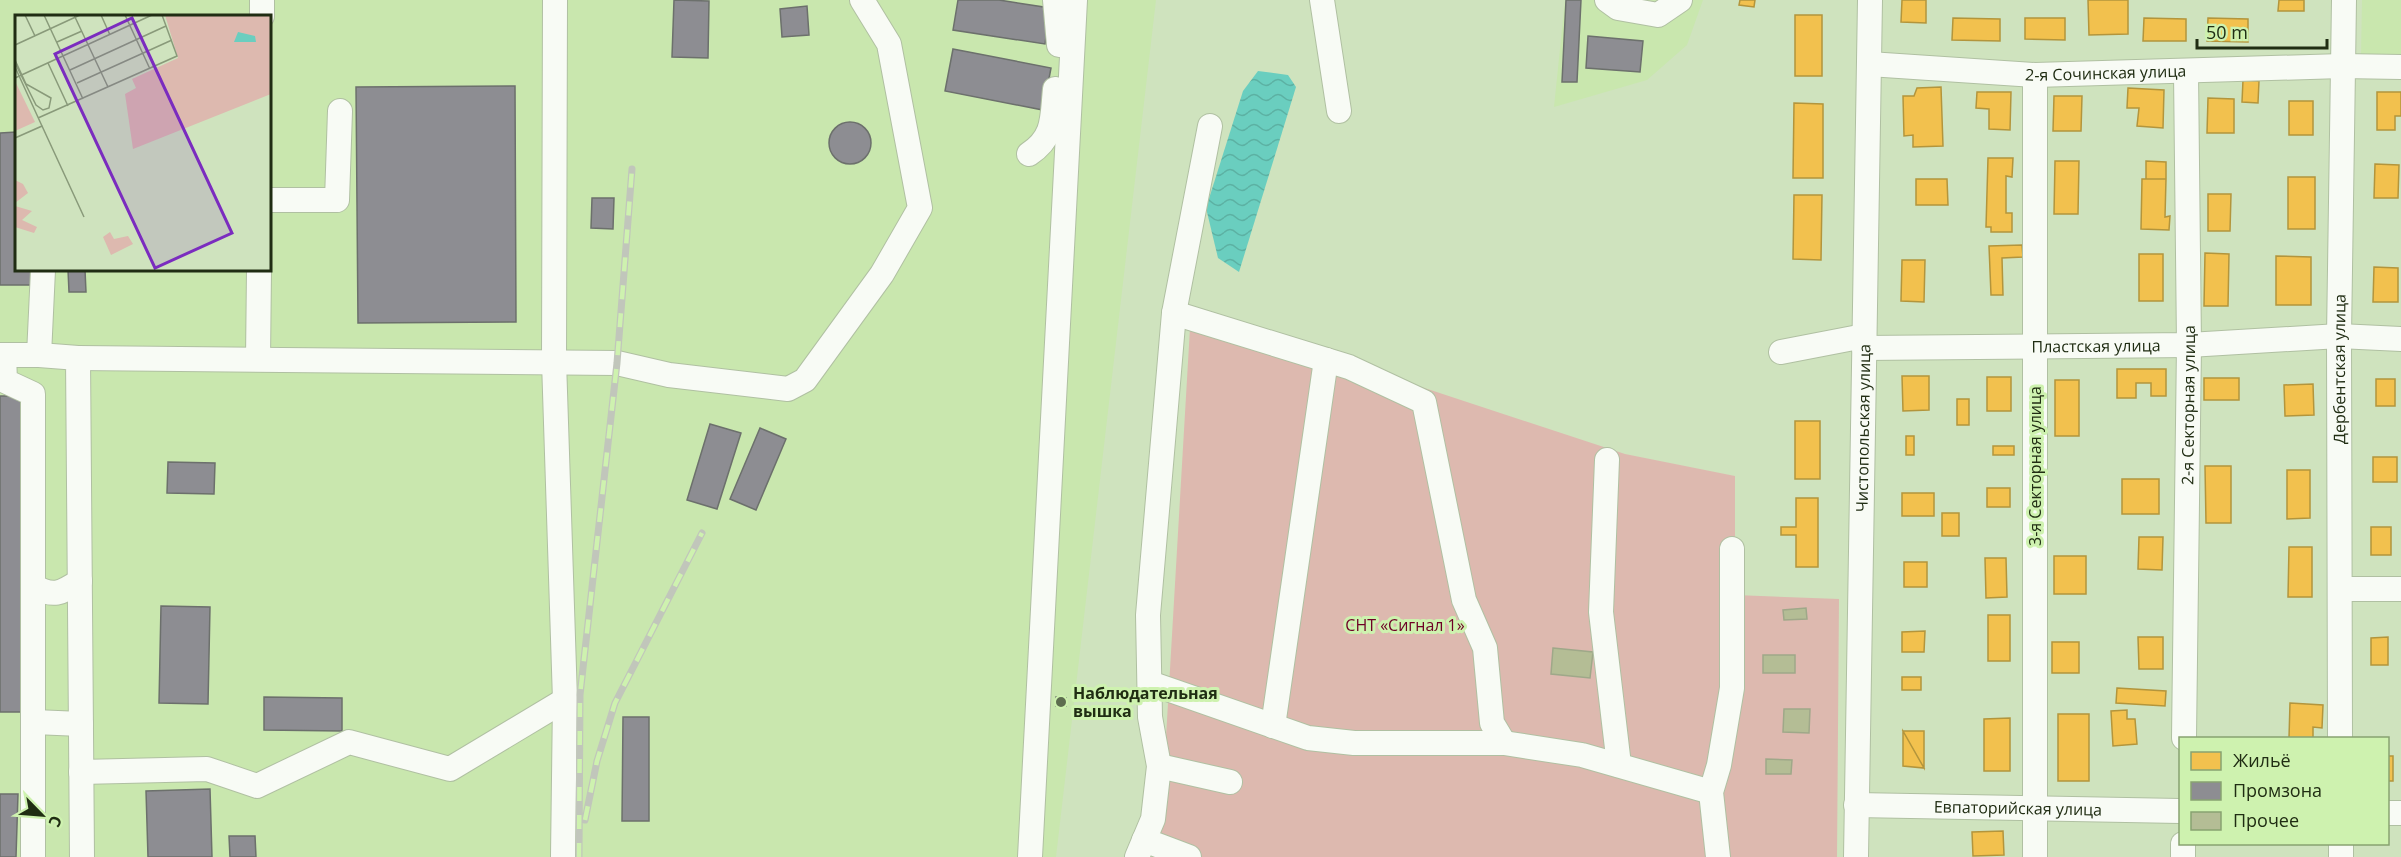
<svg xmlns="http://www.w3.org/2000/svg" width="2401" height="857" font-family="'Open Sans',sans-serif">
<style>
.built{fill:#c9e7ae;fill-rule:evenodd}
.garden{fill:#ddb9af}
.water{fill:url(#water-waves)}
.homes{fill:#f2c14e;stroke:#b3953c;stroke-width:1.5}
.industry{fill:#8d8d92;stroke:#6c706c;stroke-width:1.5}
.building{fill:#b4bd95;stroke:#9fa889;stroke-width:1.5}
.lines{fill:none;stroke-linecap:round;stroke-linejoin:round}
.minor-casing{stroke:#b0c0a2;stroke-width:26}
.minor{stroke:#f8fbf5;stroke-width:24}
.rail-casing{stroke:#c1c6bb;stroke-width:7}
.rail{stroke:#cef2af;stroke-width:4.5;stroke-dasharray:14;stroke-linecap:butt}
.poi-dot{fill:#5d6d4f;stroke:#cef2af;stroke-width:2}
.labels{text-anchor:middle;stroke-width:6;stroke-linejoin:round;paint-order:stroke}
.street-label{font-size:16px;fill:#202d13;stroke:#cef2af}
.park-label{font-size:16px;fill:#6e0027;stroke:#cef2af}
.poi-label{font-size:16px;font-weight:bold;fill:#202d13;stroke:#cef2af;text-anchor:start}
.inset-road{fill:none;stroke:#899a7a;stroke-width:1.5}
.view{fill:#7b2cbf;fill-opacity:0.15;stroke:#7b2cbf;stroke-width:3}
.inset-edge{fill:none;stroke:#202d13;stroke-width:3}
</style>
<defs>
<pattern id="water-waves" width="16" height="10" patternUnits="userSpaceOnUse" patternTransform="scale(1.5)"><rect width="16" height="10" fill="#6acebf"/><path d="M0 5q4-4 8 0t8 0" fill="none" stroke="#5cb1a3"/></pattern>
</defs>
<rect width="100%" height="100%" fill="#cfe3be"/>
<!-- built -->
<path class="built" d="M0,0h1156l-100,857h-1056zM16,16h254v254h-254z
M1565,0h138l-16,45 -40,35 -93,27z
M2362,0h39v56l-40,1z"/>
<!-- garden -->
<path class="garden" d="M1191,311l434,143 110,22v119l104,4 -2,258h-678z"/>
<!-- water -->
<path class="water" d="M1258,71l30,4 8,12 -57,185 -21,-14 -12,-50 37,-117z"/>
<!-- homes -->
<path class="homes" d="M1740,0h15l-1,7 -15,-2z
M1902,0h24v23l-25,-1z
M2088,0h40v34l-39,1z
M2279,0h25v11h-26z
M1795,15h27v61h-27z
M1953,18l47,1v22l-48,-1z
M2025,18h40v22l-40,-1z
M2144,18l42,1v22h-43z
M2208,18l40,1v23l-41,-1z
M2243,80l16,1 -1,22 -16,-1z
M1941,87l2,59 -30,1v-12l-9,1 -1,-40h11l3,-8z
M2128,88l36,2 -1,38 -26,-2 2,-18h-12z
M1977,92h34l-1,38 -21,-1v-20l-13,-1z
M2377,92h24v24h-6v14h-18z
M2054,96h28l-1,35h-28z
M2208,98l26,1v34h-27z
M2289,101h24v34h-24z
M1794,103l29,1v74h-30z
M1988,158h25l-1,19 -6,-1v37h6v19h-21v-5h-5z
M2055,161h24l-1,53h-24z
M2146,161l20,1v17h-20z
M2375,164l24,1 -1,33h-24z
M2288,177h27v52h-27z
M1916,179h31l1,26h-32z
M2142,179h24l-1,38 5,-1 -1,14 -28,-1z
M2208,194h23l-1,37h-22z
M1794,195h28l-1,65 -28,-1z
M2022,245l1,12 -21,1 1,37h-12l-2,-49z
M2205,253l24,1 -1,52h-24z
M2139,254h24v47h-24z
M2276,256l35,1v48h-35z
M1902,260h23l-1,42 -23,-1z
M2374,267l24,1v34h-25z
M2117,369h49v27h-15v-13h-15v15h-19z
M1902,376h27v34l-26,1z
M1987,377h24v34h-24z
M2204,378h35v22h-35z
M2376,379h19v27h-19z
M2055,380h24v56h-24z
M2313,384l1,31 -29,1 -1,-31z
M1957,399h12v26h-12z
M1795,421h25v58h-25z
M1906,436h8v19h-8z
M1993,446h21v9h-21z
M2373,457h24v25h-24z
M2205,466h26v57h-25z
M2287,470h23v48l-23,1z
M2122,479h37v35h-37z
M1987,488h23v19h-23z
M1902,493h32v23h-32z
M1796,498h22v69h-22v-32h-15v-8h15z
M1942,513h17v23h-17z
M2371,527h20v28h-20z
M2139,537h24l-1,33 -24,-1z
M2289,547h23v50h-24z
M2054,556h32v38h-32z
M1985,558h21l1,39 -21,1z
M1904,562h23v25h-23z
M1988,615h22v46h-22z
M1925,631l-1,21h-22v-20z
M2138,637h25v32h-24z
M2388,637v28h-17v-27z
M2052,642h27v31h-27z
M1902,677h19v13h-19z
M2117,688l49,3 -1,15 -49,-3z
M2290,703l33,2 -1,23 -9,-1v11h-24z
M2127,710v9h8l2,25 -24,2 -2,-35z
M2058,714h31v67h-31z
M2010,718v53h-26v-52z
M1903,731h21v37z
M1903,731l21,37 -21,-2z
M2388,756h5v25h-5z
M2003,831l1,24 -31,1 -1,-24z"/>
<!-- industry -->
<path class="industry" d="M674,0l35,1 -1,57 -36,-1z
M958,0h41l51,8 -5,36 -92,-14z
M1566,0h15l-4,82h-15z
M807,6l2,29 -27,2 -2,-28z
M1588,36l55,5 -3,31 -54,-4z
M953,49l98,19 -8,42 -98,-19z
M515,86l1,236 -158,1 -2,-236z
M829 143a21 21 0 1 1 42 0a21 21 0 1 1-42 0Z
M16,132v138h20v15h-36v-152z
M592,198h22l-1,31 -22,-1z
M68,270h17l1,22h-17z
M0,396h29v316h-29z
M710,424l31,9 -24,76 -30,-9z
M760,428l26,11 -30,71 -26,-11z
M168,462l47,1 -1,31 -47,-1z
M161,606l49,1 -2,97 -49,-1z
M264,697l78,1v33l-78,-1z
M1056,697l10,1v8h-10z
M623,717h26v104h-27z
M210,789l2,68h-64l-2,-66z
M0,794h18l-2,63h-16z
M229,836h26l1,21h-26z"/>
<!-- building -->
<path class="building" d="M1806,608l1,11 -23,1 -1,-10z
M1553,648l40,4 -3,26 -39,-4z
M1763,655h32v18h-32z
M1784,709h26l-1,24 -26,-1z
M1766,759l26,1 -1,14h-25z"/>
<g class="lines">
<defs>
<g id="minor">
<path d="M555,0l-1,361 11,339 -2,157"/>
<path d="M1055,0l4,45"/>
<path d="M1322,0l17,111"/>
<path d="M1607,0l11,8 40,7 22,-15"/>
<path d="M262,16v-16"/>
<path id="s1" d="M1869,64l166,11 307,-9 59,1"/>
<path d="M2035,75v782"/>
<path d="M1029,154c26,-17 23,-37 26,-65"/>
<path d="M270,200h67l3,-89"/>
<path d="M1174,313l175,54 75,35 40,198 21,48 7,75 12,20"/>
<path id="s2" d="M1864,348l325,-3 150,-9 62,3"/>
<path d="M1781,352l83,-16"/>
<path d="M0,355h39l39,3 4,499"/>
<path d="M4,355l1,26 28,13v463"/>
<path d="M39,355l4,-85"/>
<path d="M78,358l539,5 52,12 119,14 17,-9 77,-106 38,-66 -31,-164 -27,-44"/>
<path d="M258,359l1,-89"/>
<path d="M1607,460l-6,152 18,153"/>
<path d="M33,586c21,12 28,7 47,-5"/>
<path d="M2341,589h60"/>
<path d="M1150,683l158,55 46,5h150l78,12 129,37"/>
<path d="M34,722l47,2"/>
<path d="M1273,726l53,-366"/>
<path id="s3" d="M2184,738l5,-393 -3,-273"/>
<path id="s4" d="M2340,738l-1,-402 5,-336"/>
<path d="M1159,766l71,16"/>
<path d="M81,772l126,-3 50,17 92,-44 101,27 115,-69"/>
<path id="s5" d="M1856,805l324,6"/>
<path d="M2388,813h13"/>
<path d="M1144,840l45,17"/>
<path d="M2341,844v13"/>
<path d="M1030,857l45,-857"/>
<path d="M1137,857l16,-38 6,-53 -9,-49 -2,-102 26,-302 36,-187"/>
<path d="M1718,857l-7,-65 8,-27 13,-77v-139"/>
<path id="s6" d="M1856,857l14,-857"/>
<path d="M2183,857v-13"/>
</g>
</defs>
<!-- minor casing -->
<use href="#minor" class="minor-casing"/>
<!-- minor -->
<use href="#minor" class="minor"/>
<defs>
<path id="rail" d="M585,820l12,-59 18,-58 87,-170
M579,857l1,-162 37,-332 15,-194"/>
</defs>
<!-- rail casing -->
<use href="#rail" class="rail-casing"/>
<!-- rail -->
<use href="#rail" class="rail"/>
</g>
<!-- markers -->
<circle class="poi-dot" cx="1061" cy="702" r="6"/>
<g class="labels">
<!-- street labels -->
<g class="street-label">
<text dy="6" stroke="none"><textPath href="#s1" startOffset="237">2-я Сочинская улица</textPath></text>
<text dy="6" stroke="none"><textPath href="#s2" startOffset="232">Пластская улица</textPath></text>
<text dy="6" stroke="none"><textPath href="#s4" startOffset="369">Дербентская улица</textPath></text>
<text dy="6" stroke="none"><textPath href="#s3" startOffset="333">2-я Секторная улица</textPath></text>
<text dy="6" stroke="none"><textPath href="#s6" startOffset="429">Чистопольская улица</textPath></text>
<text transform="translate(2035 466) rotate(-90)" y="6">3-я Секторная улица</text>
<text dy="6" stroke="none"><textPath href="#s5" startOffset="162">Евпаторийская улица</textPath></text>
</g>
<!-- park labels -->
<g class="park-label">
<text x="1405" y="631">СНТ «Сигнал 1»</text>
</g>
<!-- poi labels -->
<g class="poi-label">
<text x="1073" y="699">Наблюдательная<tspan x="1073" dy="18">вышка</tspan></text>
</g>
</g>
<!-- overview -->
<g transform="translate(15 15)">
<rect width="256" height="256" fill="#cfe3be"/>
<path d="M0,191l17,5 -10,9 15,7 -3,6 -19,-6zM95,217l4,7 14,-3 5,8 -22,11 -8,-18z" fill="#ddb9af"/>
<path d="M0,165l8,4 5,9 -13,10z" fill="#ddb9af"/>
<path d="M150,0h106v79l-138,55 -8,-55 11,-6 -4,-9 46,-21zM0,66l20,41 -20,9z" fill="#ddb9af"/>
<path d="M223,17l17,4 1,6h-22z" fill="#6acebf"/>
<path class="inset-road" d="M10,0l10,21M29,0l39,84M59,0l34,72M86,0l9,20M110,0l25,54M42,27l25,-11M0,30l65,-30M0,45l11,24 25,14 -2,10 -6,2 -7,-5 -21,-42M33,48l20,43M0,52l27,59 -27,12M55,55l96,-44M0,63l137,-63M62,68l95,-43M23,103l139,-62 -15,-41M27,111l42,91"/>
<path class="view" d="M117,3l100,215 -77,35 -100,-214z"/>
<rect width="256" height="256" class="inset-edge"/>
</g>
<!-- legend -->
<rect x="2179" y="737" width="210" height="108" fill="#cef2af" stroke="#88a371" stroke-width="1.5"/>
<rect x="2191" y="752" width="30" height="18" fill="#f2c14e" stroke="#88a371" stroke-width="1.5"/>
<text x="2233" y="767" font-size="18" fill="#202d13">Жильё</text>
<rect x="2191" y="782" width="30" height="18" fill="#8d8d92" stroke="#88a371" stroke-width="1.5"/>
<text x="2233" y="797" font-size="18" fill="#202d13">Промзона</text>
<rect x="2191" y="812" width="30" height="18" fill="#b4bd95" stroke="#88a371" stroke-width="1.5"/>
<text x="2233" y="827" font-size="18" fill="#202d13">Прочее</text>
<!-- north arrow -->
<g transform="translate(42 815) rotate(115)" stroke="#cef2af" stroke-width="4.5" paint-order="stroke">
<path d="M0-4.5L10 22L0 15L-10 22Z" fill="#202d13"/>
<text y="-9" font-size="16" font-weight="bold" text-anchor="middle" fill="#202d13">С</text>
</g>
<!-- scale -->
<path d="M2197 39v9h130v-9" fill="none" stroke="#202d13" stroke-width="3"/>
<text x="2206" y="39" font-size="18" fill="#202d13" stroke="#cef2af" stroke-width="4.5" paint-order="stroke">50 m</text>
</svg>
